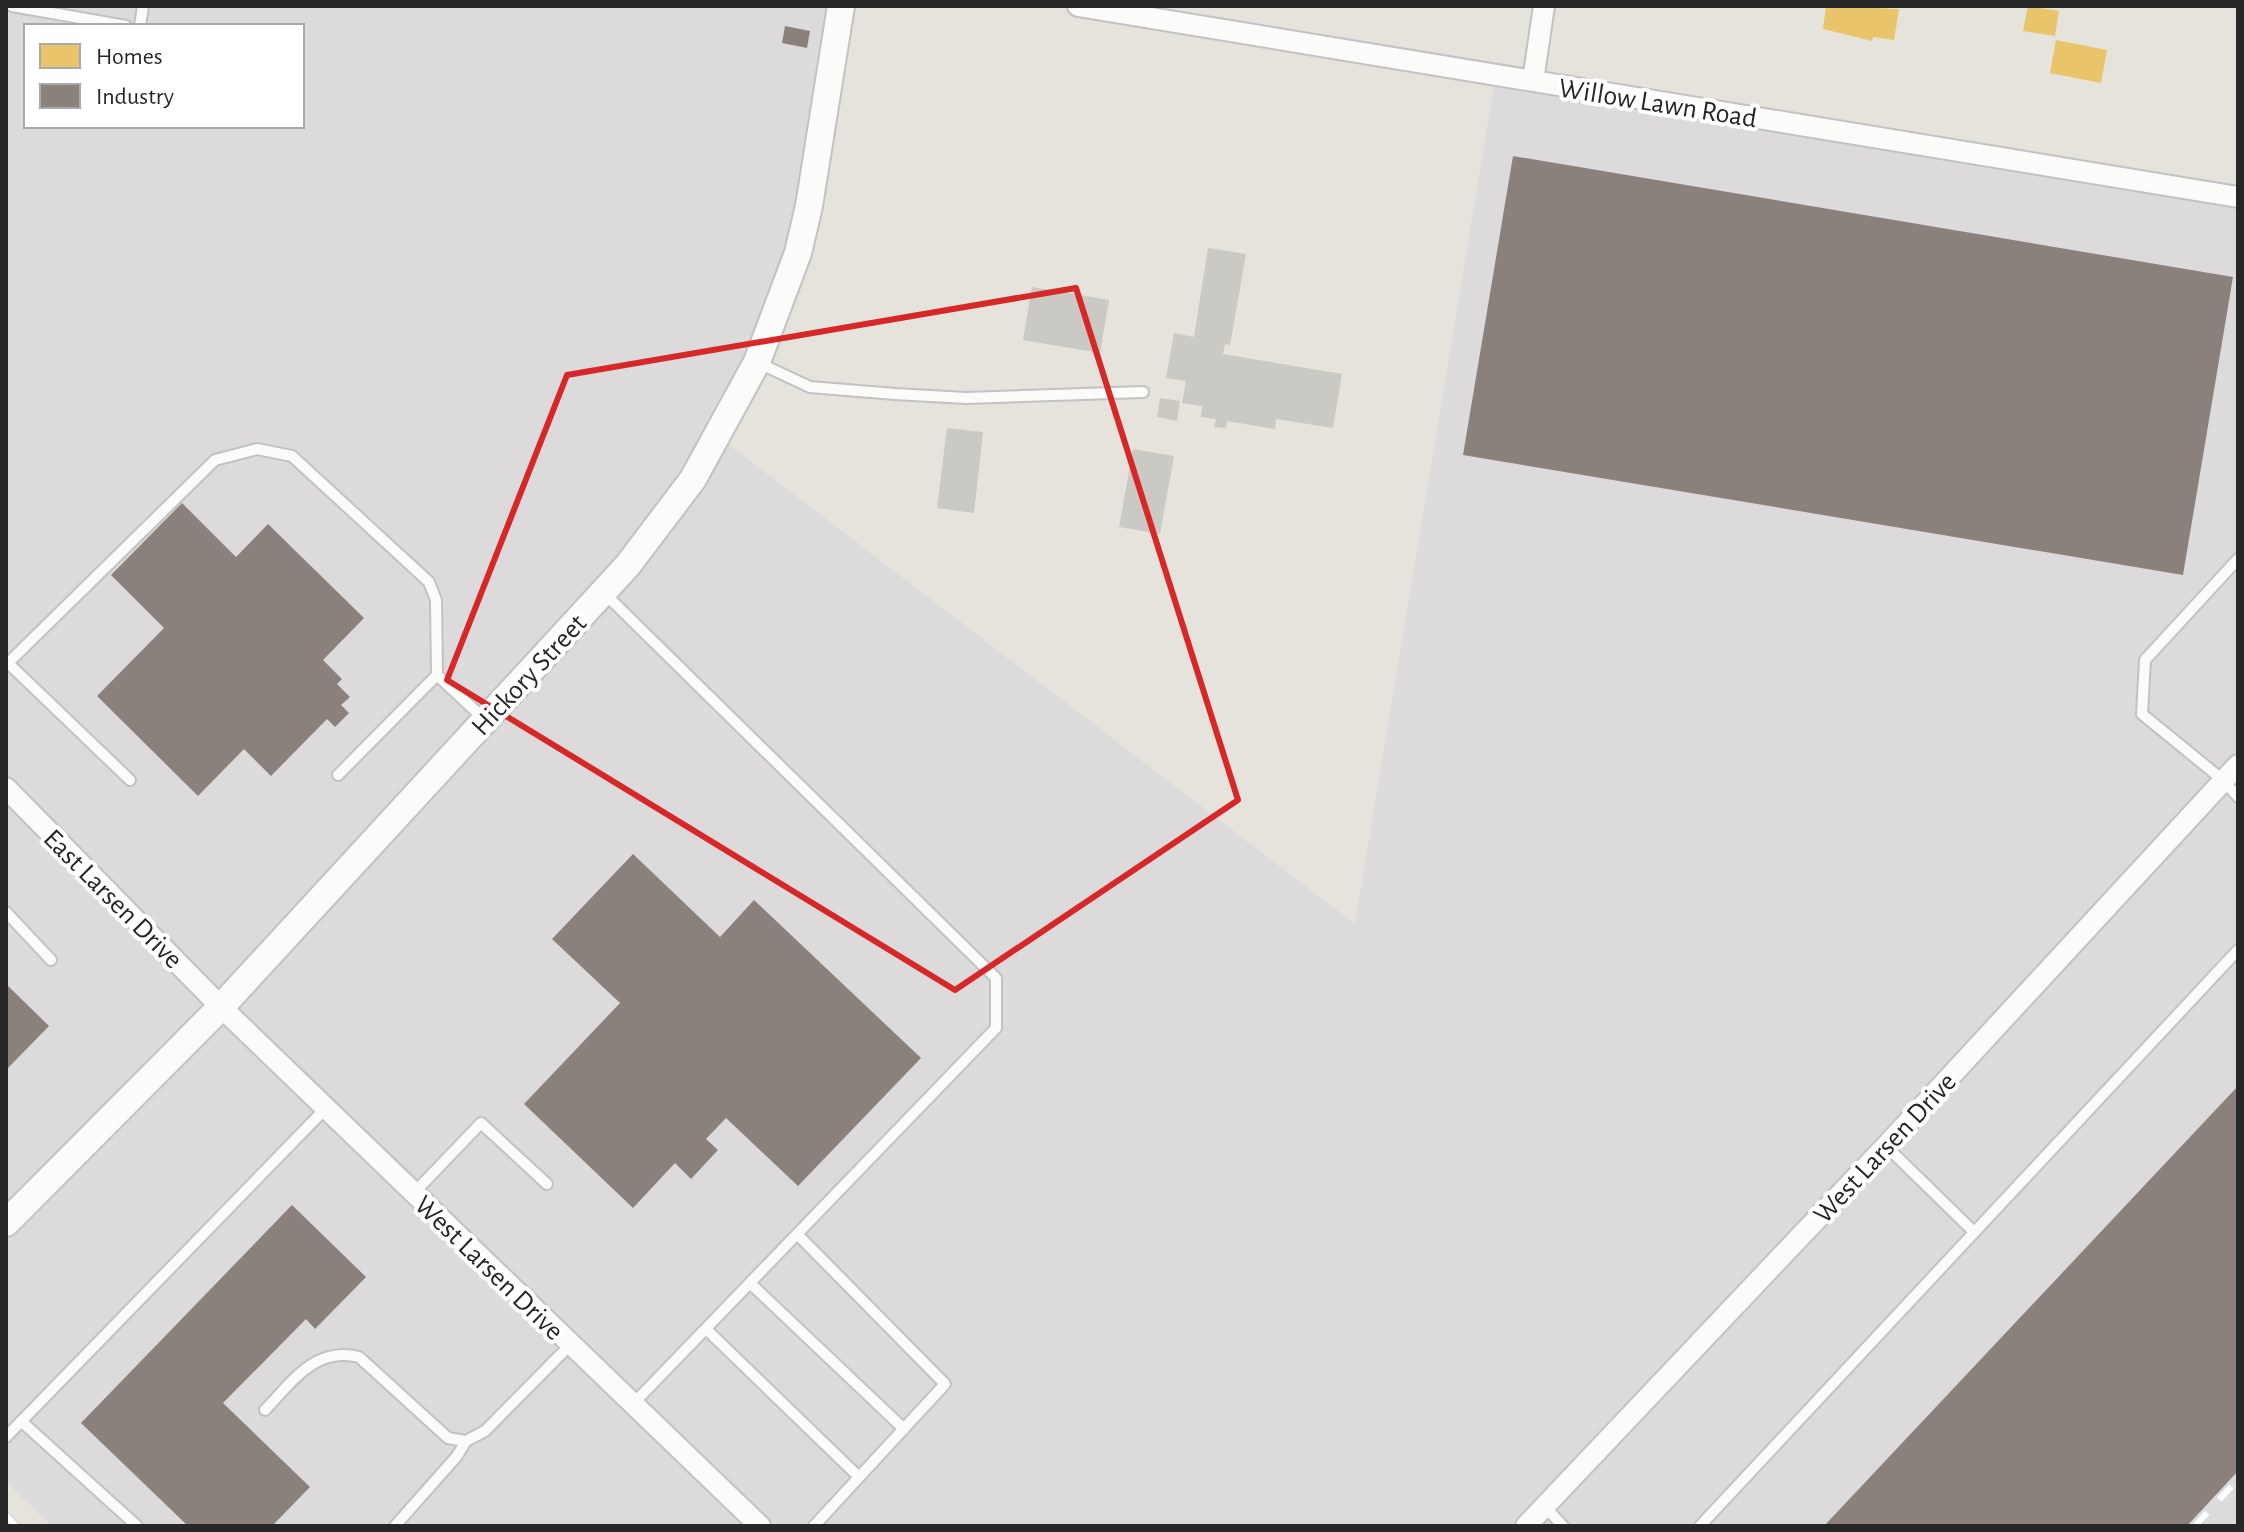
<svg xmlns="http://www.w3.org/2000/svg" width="2244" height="1532" font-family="'Alegreya Sans',sans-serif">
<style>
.industrial{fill:#dddadb;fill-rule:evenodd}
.homes{fill:#e9c46a}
.industry{fill:#8a817c}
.building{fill:#cbc9c3}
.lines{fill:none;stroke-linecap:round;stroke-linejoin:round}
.service-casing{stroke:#c3c2c2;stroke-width:14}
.minor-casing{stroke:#c3c2c2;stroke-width:24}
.tertiary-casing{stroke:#c3c2c2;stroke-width:30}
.service{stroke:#fbfbfa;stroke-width:10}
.minor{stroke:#fbfbfa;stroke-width:20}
.tertiary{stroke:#fbfbfa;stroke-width:26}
.rail-casing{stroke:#dcdbdd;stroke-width:9}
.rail{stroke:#fff;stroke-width:6;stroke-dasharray:18;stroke-linecap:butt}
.marked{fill:none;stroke:#d62828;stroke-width:6;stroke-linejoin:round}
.labels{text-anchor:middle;stroke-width:8;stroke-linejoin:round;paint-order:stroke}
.street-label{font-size:28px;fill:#272727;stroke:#fff}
</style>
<rect width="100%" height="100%" fill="#e6e3dc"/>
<!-- industrial -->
<path class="industrial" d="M6,6h835l-32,200 -90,231 636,487 141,-850 742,123v1329h-2186l-46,-45zM26,26h276v100h-276z"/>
<!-- homes -->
<path class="homes" d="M1826,6l73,3 -5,31 -21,-3 -1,4 -49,-12z
M2028,6l31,5 -4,25 -32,-5z
M2056,40l51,10 -6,33 -51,-10z"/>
<!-- industry -->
<path class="industry" d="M785,26l25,5 -3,17 -25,-5z
M1513,156l720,121 -50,298 -720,-120z
M182,503l54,54 32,-33 96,94 -41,42 19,19 -5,5 13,13 -9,8 8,8 -14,14 -8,-8 -56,57 -27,-27 -46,47 -101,-100 67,-68 -53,-53z
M633,854l87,83 34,-37 167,158 -123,128 -72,-68 -20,21 12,11 -27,29 -16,-16 -42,45 -109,-104 96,-101 -68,-64z
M6,984l43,42 -43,44z
M2238,1086v385l-51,55h-363z
M292,1205l74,72 -51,52 -9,-10 -83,84 87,84 -38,39h-84l-107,-103z"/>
<!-- building -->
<path class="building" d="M1208,248l38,6 -16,91 -5,-1 -2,10 119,20 -9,54 -57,-9 -1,10 -48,-8 -1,7 -12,-1 2,-8 -15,-2 1,-11 -20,-3 4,-22 -20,-3 8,-45 20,4z
M1032,287l77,13 -9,53 -77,-13z
M1160,398l20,3 -3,20 -20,-4z
M947,428l36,4 -9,81 -37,-5z
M1133,449l41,7 -14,78 -41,-7z"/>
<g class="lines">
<defs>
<path id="service" d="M12,6l114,20
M140,26l3,-20
M759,363l51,24 85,7 71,4 177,-6
M2238,559l-93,101 -3,54 82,67 14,16
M604,593l392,385v50l-363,376
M8,663l122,117
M6,665l209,-205 42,-11 35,7 137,126 7,18 1,75 47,44
M338,775l99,-100
M6,912l45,48
M1886,1146l88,86
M414,1193l67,-70 66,61
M798,1235l147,149 -131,142
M751,1284l153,145
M706,1329l153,148
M265,1410c27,-28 50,-64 94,-53l89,81 18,3 19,-10 86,-87
M21,1421l116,105
M6,1437l320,-329
M1545,1507l18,19
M395,1526l62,-70 9,-15
M1700,1526l538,-576"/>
<path id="minor" d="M1078,6l1160,191
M1533,81l11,-75
M6,788l215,219 539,519
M1526,1526l360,-380 352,-381"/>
<path id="tertiary" d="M6,1223l215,-216 407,-442 65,-86 64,-117 41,-109 11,-47 32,-200"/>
</defs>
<!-- service casing -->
<use href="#service" class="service-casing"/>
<!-- minor casing -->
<use href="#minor" class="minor-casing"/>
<!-- tertiary casing -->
<use href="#tertiary" class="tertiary-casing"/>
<!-- service -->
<use href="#service" class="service"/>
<!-- minor -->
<use href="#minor" class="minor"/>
<!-- tertiary -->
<use href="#tertiary" class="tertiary"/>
<defs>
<path id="rail" d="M6,1516l10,10
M2195,1526l43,-47"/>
</defs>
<!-- rail casing -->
<use href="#rail" class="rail-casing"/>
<!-- rail -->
<use href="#rail" class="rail"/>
</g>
<!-- marked area -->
<path class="marked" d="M1076,288l162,512 -283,190 -508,-310 120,-305z"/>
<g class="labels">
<!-- street labels -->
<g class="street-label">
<text transform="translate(1658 102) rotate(9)" y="10">Willow Lawn Road</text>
<text transform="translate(528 674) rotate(-47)" y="10">Hickory Street</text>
<text transform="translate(114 898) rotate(45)" y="10">East Larsen Drive</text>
<text transform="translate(1884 1147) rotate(-47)" y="10">West Larsen Drive</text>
<text transform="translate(490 1267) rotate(44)" y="10">West Larsen Drive</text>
</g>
</g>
<!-- border -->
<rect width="2244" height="1532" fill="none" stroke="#272727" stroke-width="16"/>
<!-- legend -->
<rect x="24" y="24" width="280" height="104" fill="#ffffff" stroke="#a9a9a9" stroke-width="2"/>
<rect x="40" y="44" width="40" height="24" fill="#e9c46a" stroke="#a9a9a9" stroke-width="2"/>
<text x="96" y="64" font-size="24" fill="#272727">Homes</text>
<rect x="40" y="84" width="40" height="24" fill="#8a817c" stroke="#a9a9a9" stroke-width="2"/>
<text x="96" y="104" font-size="24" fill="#272727">Industry</text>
</svg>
